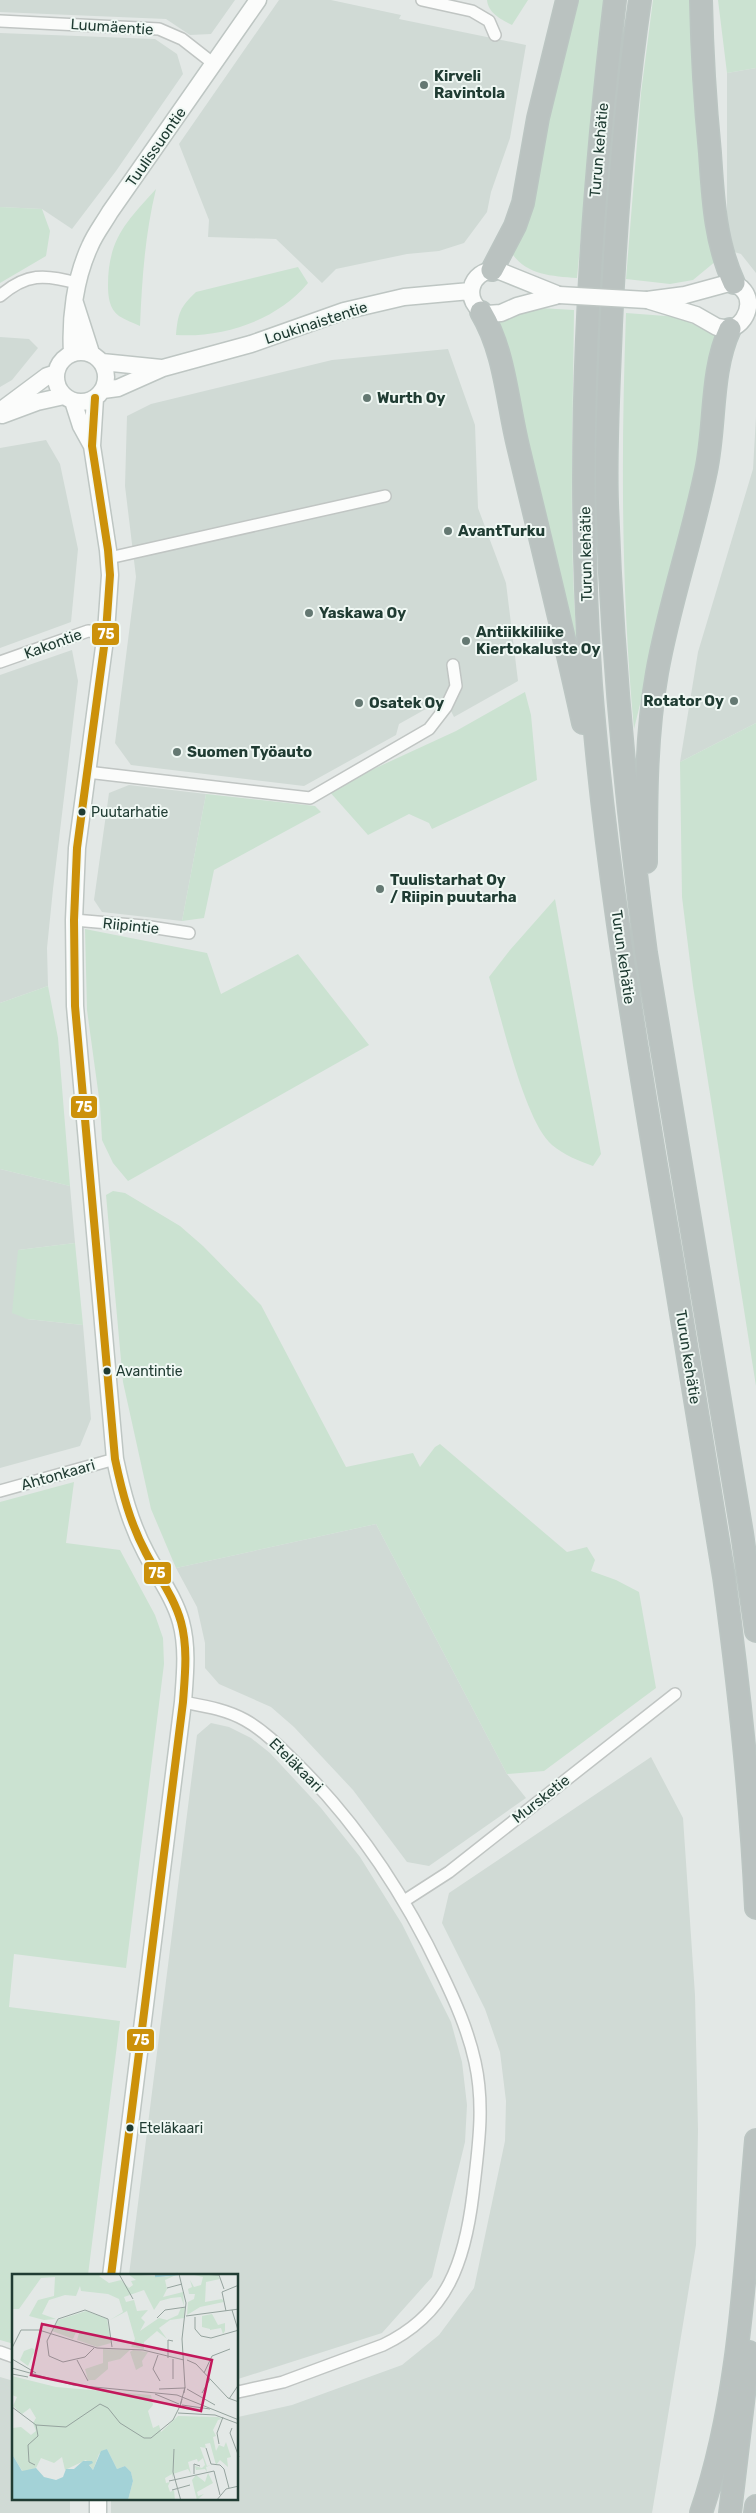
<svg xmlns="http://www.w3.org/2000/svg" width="756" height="2513" font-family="Rubik,sans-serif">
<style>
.built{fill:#d0dad5}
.green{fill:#cbe2d1}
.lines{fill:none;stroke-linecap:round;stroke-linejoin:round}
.street-casing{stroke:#c0c5c3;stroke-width:14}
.secondary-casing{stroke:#bec6c3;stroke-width:19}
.highway-casing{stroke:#bbc5c2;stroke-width:24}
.street{stroke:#fbfcfb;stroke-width:11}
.secondary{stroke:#fbfcfb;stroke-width:16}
.highway{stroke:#bac2c0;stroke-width:21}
.secondary-bridge-casing{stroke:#bec6c3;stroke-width:19;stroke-linecap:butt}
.secondary-bridge{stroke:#fbfcfb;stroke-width:16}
.bus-1-casing{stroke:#f0f8f4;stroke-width:11}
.bus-1{stroke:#cc910a;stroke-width:8}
.poi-dot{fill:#647872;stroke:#f0f8f4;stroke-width:2}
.bus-dot{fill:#203c33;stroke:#f0f8f4;stroke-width:2}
.labels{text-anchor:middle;stroke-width:4;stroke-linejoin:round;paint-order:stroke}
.bus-label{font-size:14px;fill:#203c33;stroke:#f0f8f4;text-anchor:start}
.street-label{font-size:15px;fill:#203c33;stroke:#f0f8f4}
.poi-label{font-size:15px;font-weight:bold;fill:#203c33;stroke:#f0f8f4;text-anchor:start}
.inset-river{fill:none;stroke:#a3d2d7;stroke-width:2.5}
.inset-road{fill:none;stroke:#95a39e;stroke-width:1}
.view{fill:#c2185b;fill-opacity:0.15;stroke:#c2185b;stroke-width:2.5}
.inset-edge{fill:none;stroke:#203c33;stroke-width:2.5}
.line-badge{stroke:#f0f8f4;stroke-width:2}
.badge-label{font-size:14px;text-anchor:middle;font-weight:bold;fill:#fff}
</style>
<rect width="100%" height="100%" fill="#e3e8e6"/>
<!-- built -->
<path class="built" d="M0,0h235l-24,34 -21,1 -24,-16 -166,-7z
M279,0h52l70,15 -2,4 127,26 -16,93 -19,54 -4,20 -23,31 -25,8 -32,3 -71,15 -14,14 -46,-44 -68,-2 1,-17 -30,-76z
M0,33l155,6 22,15 6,20 -67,97 -44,58 -30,-20 -42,-2z
M756,68v205l-15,-19 -10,-3 -4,-10v-168z
M0,337l29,2 9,9 -26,32 -12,7z
M448,349l27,76 3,83 28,75 12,98 -64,36 -4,-8 -17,-4 -34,19 -3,11 -92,51 -173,-21 -16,-22 21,-166 -11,-91 2,-70 24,-12 181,-44z
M756,417v306l-76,39 18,-110 55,-183z
M46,440l14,24 18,85 -7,73 -71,26v-200z
M72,650l6,31 -25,208 -6,59 1,38 -48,17v-328z
M129,785l77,9 -24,127 -80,-9 -8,-12 15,-107z
M0,1169l70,17 5,57 -57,7 9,69 56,6 8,94 -11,27 -80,22z
M376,1524l131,250 19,24 -97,68 -22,-4 -54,-72 -59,-63 -23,-20 -52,-23 -14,-16v-25l-8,-36 -21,-39z
M211,1723l18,4 22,11 19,15 51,55 39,49 42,67 49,98 11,40 5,43 -2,37 -33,135 -50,56 -144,46v-103l-109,-1 68,-540z
M651,1757l32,61 12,177 3,135 -2,115 -44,268h-541v-14h127v-82l54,-12 110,-40 37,-30 35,-47 31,-147 1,-40 -6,-49 -15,-43 -43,-86 7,-30z
M0,2377l14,4v118h56v14h-70z"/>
<!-- green -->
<path class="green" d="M487,0h41l-16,25c-10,-5 -24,-12 -25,-25z
M573,0h33l-12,96 -17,182c-27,-2 -53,-3 -68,-29z
M653,0h40l23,261 -23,19 -23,4 -44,-5 15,-186z
M718,0h38v68l-29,5z
M156,189c-11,45 -14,90 -16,137 -6,-3 -15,-6 -21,-10 -10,-7 -11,-20 -11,-31 0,-46 19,-64 48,-96z
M0,207l42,2 8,22 -4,25 -46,27z
M298,267l10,16c-31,37 -84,55 -132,52 2,-22 4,-28 20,-43z
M540,308l34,2c-1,115 -6,232 4,346l-84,-335h6z
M626,313l53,4 39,20 -14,104 -70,288c-13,-139 -13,-277 -8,-416z
M525,692l6,23 6,65 -105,49 -3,-6 -20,-9 -41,21 -40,-45 128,-59z
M756,723v663l-63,-400 -11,-89 -2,-135z
M206,794l109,12 6,6 -107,58 -10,48 -22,3z
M555,899l46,255 -8,12c-14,-5 -29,-11 -41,-21 -28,-24 -51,-130 -63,-168l21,-27z
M85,929l122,24 14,41 77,-40 71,91 -241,136 -15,-18 -11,-23 -2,-35 -13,-95z
M48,986l10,52 12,148 -70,-17v-166z
M113,1191l12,2 55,33 23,20 58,59 85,162 67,-14 7,14 15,-20 5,-3 127,108 20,-5 8,13 -4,11 25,9 23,12 17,96 -112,83 -37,3 -131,-250 -200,44 -25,-59 -28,-127 -17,-187z
M75,1243l8,82 -56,-6 -15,-6 6,-63z
M74,1482l-8,61 54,7 35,65 8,23 1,26 -38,304 -112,-14 -5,53 111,14 -32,254 -74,1v68l-14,-4v-838z"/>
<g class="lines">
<defs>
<path id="street" d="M422,0l50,11 17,10 6,14
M0,21l159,8 23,10 32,25
M0,296c26,-23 45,-22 77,-13
M109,558l276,-62
M0,662l88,-31 18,1
M87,772l223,26 119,-69 17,-22 10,-21 -3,-21
M74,920l70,6 45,7
M0,1491l115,-32
M183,1702c21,4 42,7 62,18 18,10 34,26 49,41 62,60 110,133 147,211 14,29 27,58 34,90 10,45 3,87 -2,132 -8,67 -25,120 -90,151l-100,37 -45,10
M404,1901l45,-29 226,-178
M0,2352l14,5"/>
<path id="secondary" d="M497,270l62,25 -42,11 -16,7 -14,1c-26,-11 -18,-45 10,-44z
M729,283c27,4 24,38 1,46l-13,-2 -21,-12 -49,-15 38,-5z
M75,303l16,50
M56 377a25 25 0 1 1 50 0a25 25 0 1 1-50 0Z
M72,353c-2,-35 3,-75 18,-107 5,-12 13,-22 20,-34l148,-212
M102,362l59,6
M103,390l15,-2 45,-20 88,-24 93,-33 60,-14 66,-6
M95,398l-3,48 16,104 2,25 -4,57 -29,216 -3,72 1,86 40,453c7,33 15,64 31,94 12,23 28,44 35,69 7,26 4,53 2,80l-72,574
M73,401l8,25 11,20
M0,411l47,-35 9,-3
M2,415l35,-13 27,-6
M98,2499v14"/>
<path id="highway" d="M615,0c-27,227 -40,456 -24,685 12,159 38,317 64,474 24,139 46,278 69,418 15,110 27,220 32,331
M640,0c-16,108 -24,217 -29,325 -2,59 -6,119 -4,178 5,151 19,300 39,450l96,580 14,98
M701,0c1,51 4,102 9,153 3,45 5,89 24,130
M492,270l23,-44 8,-23 15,-85 29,-118
M481,312c24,40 26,89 37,134 22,92 45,184 65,277
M646,862c0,-62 0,-127 11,-189 12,-68 35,-134 49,-202 10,-47 4,-99 24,-142
M701,2513c40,-117 44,-250 55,-373
M730,2513l19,-161
M755,2513l1,-7"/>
</defs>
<!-- street casing -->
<use href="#street" class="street-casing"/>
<!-- secondary casing -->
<use href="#secondary" class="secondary-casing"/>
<!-- highway casing -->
<use href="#highway" class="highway-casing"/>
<!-- street -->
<use href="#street" class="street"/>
<!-- secondary -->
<use href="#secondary" class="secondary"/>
<!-- highway -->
<use href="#highway" class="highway"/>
<defs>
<path id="secondary-bridge" d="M559,295l88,5"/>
</defs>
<!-- secondary-bridge casing -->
<use href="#secondary-bridge" class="secondary-bridge-casing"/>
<!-- secondary-bridge -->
<use href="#secondary-bridge" class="secondary-bridge"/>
<defs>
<path id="bus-1" d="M95,398l-3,48 16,104 2,25 -4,57 -29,216 -3,72 1,86 40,453c7,33 15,64 31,94 12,23 28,44 35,69 7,26 4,53 2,80l-72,574"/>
</defs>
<!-- bus-1 casing -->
<use href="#bus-1" class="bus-1-casing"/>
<!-- bus-1 -->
<use href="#bus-1" class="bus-1"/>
</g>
<!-- markers -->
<g class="poi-dot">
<circle cx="424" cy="85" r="5"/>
<circle cx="367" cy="398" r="5"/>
<circle cx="448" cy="531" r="5"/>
<circle cx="309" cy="613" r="5"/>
<circle cx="466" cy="641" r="5"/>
<circle cx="734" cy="701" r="5"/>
<circle cx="359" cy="703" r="5"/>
<circle cx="177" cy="752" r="5"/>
<circle cx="380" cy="889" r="5"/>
</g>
<g class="bus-dot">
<circle cx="82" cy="812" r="4.5"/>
<circle cx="107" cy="1371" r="4.5"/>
<circle cx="130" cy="2128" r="4.5"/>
</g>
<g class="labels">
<!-- bus labels -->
<g class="bus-label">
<text x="91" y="817">Puutarhatie</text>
<text x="116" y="1376">Avantintie</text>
<text x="139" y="2133">Eteläkaari</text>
</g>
<!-- street labels -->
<g class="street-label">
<text transform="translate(112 27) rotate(4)" y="5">Luumäentie</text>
<text transform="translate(156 147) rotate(-55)" y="5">Tuulissuontie</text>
<text transform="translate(599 150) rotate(-85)" y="5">Turun kehätie</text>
<text transform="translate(316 323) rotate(-18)" y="5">Loukinaistentie</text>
<text transform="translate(586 554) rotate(-91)" y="5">Turun kehätie</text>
<text transform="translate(53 644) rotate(-20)" y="5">Kakontie</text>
<text transform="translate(131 926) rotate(6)" y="5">Riipintie</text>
<text transform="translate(623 957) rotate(82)" y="5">Turun kehätie</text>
<text transform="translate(688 1357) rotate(81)" y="5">Turun kehätie</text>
<text transform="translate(58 1475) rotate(-16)" y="5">Ahtonkaari</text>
<text transform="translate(296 1765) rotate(45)" y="5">Eteläkaari</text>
<text transform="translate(541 1799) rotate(-38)" y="5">Mursketie</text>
</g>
<!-- poi labels -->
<g class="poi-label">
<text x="434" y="81">Kirveli<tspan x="434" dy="17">Ravintola</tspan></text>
<text x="377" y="403">Wurth Oy</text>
<text x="458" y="536">AvantTurku</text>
<text x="319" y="618">Yaskawa Oy</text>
<text x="476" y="637">Antiikkiliike<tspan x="476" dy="17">Kiertokaluste Oy</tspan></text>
<text x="724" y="706" text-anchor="end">Rotator Oy</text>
<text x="369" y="708">Osatek Oy</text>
<text x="187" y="757">Suomen Työauto</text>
<text x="390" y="885">Tuulistarhat Oy<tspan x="390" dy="17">/ Riipin puutarha</tspan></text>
</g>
</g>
<!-- overview -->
<g transform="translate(12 2274)">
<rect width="226" height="226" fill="#e3e8e6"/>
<path d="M0,0h90l-3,2 10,7 12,-3 8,8 4,-3 -2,-4 5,-1 -8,-6 38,3 12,-3 -13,6 2,9 -4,8 20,-5 1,14 -3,-9 -10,1 -11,3 -6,9 -10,-20 -20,7 2,5 8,-2 3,11 11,-1 -7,8 4,4 -5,9 19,-13 8,2 11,-5 3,-7h4l-1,10 -14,2 -11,8 8,11 -10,-8 -13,11v7l-13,-2 4,-8 -8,-28 -17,9 13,-8 -4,-13 -11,-5 -27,-3 -1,-5 -4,10 -11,-1 -16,5 -7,14 14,5 -12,1 -15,-4 9,-16 16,-4 1,-19 -14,1 -22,31h-6zM178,0l28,1 2,4 -14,3 -1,20 17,-3 2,3 -24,5 -13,8 1,-13 6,-3 1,-5h-6l-1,-5 4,-2 -2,-7 4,7 7,-2 2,-8zM74,37l21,8 4,24 -14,4 -20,-7 2,-7 -3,-1 -3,7 -21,-8 6,-11zM200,40l6,11 7,-2v8l-2,3 -2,-6 -11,2v8v-9l-8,-2v-11zM20,74l3,2 -7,16 -8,-6 4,-9zM91,75l27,1 -10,9 -12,3v7l-13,11h-7l-3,-11 18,-6zM121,76l15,2 -6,9 1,5 -7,4 -6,-18zM0,102l44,11 95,8 2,10 -5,6 5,17 6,-3 2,7 17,-16 40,1 4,2 -4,1 -5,10 3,6 -3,1 3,14 3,-6 5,2 2,-5 5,15 -4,1 1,9 -8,-7 -4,5 -6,-22 -5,1 1,4 -6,-1 7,19 4,-1 -5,2 1,5 -2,-3 -9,1 -1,-4 7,2 3,-3 -2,-7 -5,4 -1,-3 -9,3 3,12 -3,-5 -15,5v5l-1,-5 -7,4 1,5 4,-1 -2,4 2,6 4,-2 1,11 -47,-1 5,-19 -2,-9 -6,-6 -8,3 -10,-20 -8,5 -6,16 -7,-10 -21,10 -3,-13 -8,6 -13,-5 -5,10 -13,4 -11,-18v-26l9,-1 10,8 5,-4 -3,-8 3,-5 -6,-10 -8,6 -9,-8 4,-9 -5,-2zM196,199l5,10 -16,9 1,4 6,-2 -7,6 -5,-20 4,-5 9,7z" fill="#cbe2d1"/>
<path d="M95,175l10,20 8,-3 6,6 2,9 -5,19h-116v-46l10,17 14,-3 8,9 12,3 7,-3 3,-8h8l9,-8h9l1,2 -4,2 4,5 8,-19z" fill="#a3d2d7"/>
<path class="inset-river" d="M143,2l23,-2"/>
<path class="inset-road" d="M107,0l14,25M167,0l7,29 -4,36 3,48M187,0l20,1 5,14M155,14l15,-4M220,36l6,20M214,37l-4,-19 17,-7M174,42l53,-7M183,43v12l6,7 10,2 28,-8M145,44l8,-8 21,-3M0,74l9,-18h18l58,18 46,2 41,10M82,74l-9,9 -22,5 -14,-6 -2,-15 11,-22 27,-9 23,9 4,28M146,81l-5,14 7,12M156,84v-18l5,1M0,85l24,14M161,85v20M65,86l11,21M175,86l9,4 32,34 11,4M0,94l61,17 104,10 62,25M192,99l8,-17 18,-7M0,100l16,3M147,115l25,-1M175,115l28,16M190,119l8,-14M143,120l24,10M170,125l-2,7 5,-19 -1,6M217,125l10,-15M170,131l28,4M0,133l24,18 2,11 -10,9 1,17 6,3M166,139l37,2 24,9M24,151l30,2 34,-23 8,4 12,15 24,15h7l22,-18 7,-14M220,154l-2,5 9,24M207,170l-2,-11 6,-16M194,174l5,16 9,1 4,4 5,19M162,175l-1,23 8,29M182,200v-10l6,2M157,207l45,-10 6,24M160,216l18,-5M204,227l10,-12 13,-3"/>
<path class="view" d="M30,50l170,36 -11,51 -170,-36z"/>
<rect width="226" height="226" class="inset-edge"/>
</g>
<g class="line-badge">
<rect x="91" y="622" width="29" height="24" rx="5" fill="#cc910a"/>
<rect x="70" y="1095" width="28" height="24" rx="5" fill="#cc910a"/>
<rect x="143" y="1561" width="29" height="24" rx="5" fill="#cc910a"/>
<rect x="126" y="2028" width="29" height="24" rx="5" fill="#cc910a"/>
</g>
<g class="badge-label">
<text x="106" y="639">75</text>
<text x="84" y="1112">75</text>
<text x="157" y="1578">75</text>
<text x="141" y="2045">75</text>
</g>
</svg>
